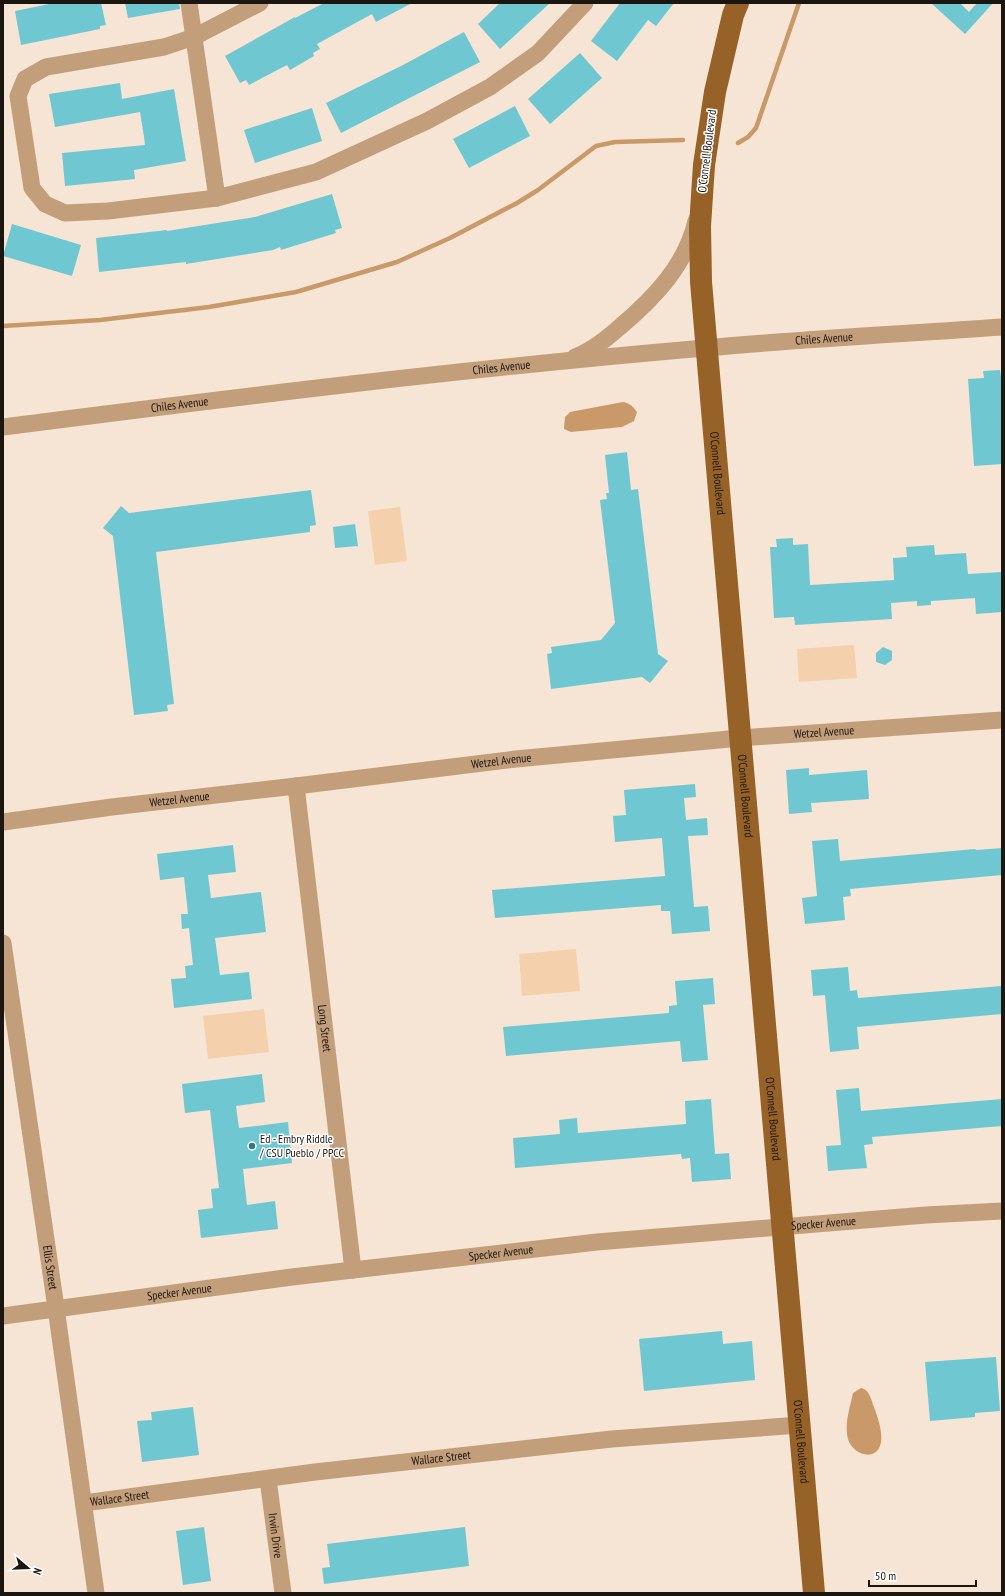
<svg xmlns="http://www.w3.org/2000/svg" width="1005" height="1596" font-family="'PT Sans Narrow',sans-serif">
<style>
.green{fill:#f5d0ad}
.water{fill:#c99969}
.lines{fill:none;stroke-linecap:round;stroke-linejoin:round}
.stream{stroke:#c99969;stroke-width:4.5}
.building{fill:#6fc7d1}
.minor{stroke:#c39e7b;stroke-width:17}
.major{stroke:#966228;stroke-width:22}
.poi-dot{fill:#317981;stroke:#fff;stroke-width:1.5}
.labels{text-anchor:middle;stroke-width:3;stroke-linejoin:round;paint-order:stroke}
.street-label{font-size:12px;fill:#1c1611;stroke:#fff}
.poi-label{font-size:12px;fill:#1c1611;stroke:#fff;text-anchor:start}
</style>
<rect width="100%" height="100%" fill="#f6e5d4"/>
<!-- green -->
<path class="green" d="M400,507l7,54 -32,4 -7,-54z
M854,645l3,33 -58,4 -2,-33z
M576,949l4,42 -58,5 -3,-42z
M264,1009l5,43 -61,7 -5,-43z"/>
<!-- water -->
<path class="water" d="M623,402c6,1 10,4 14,10l-3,9 -12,6 -51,5 -7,-3 1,-12 5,-5z
M861,1388c9,2 10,12 13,19 4,11 10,28 6,39 -7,17 -29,6 -32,-7 -4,-15 2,-31 5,-46z"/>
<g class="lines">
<!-- stream -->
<path class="stream" d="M738,143l10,-6 8,-9 43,-125
M3,326l97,-6 109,-13 87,-15 101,-30 53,-24 67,-35 21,-13 58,-44 19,-4 68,-2"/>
</g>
<!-- building -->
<path class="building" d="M54,3h47l5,22 -6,1v3l-79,16 -6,-34z
M125,3h54l1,6 -52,9z
M324,3h88l-36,19 -4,-8 -55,30 3,5 -7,4 1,3 -24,14 -3,-5 -38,20 -3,-5 -6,3 -15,-27 70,-39v1z
M500,3h50l-50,46 -22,-25z
M620,3h54l-18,23 -8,-6 -31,41 -26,-20z
M931,3h29l9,9 8,-9h16l-28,31z
M464,32l16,30 -139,71 -15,-30 77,-38z
M580,53l22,25 -52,46 -22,-25z
M120,83l2,16 52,-10 12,72 -52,9 1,9 -70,7 -3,-33 83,-8 -1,-8 -4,-25 -85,15 -6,-33z
M515,106l15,30 -61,32 -16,-29z
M312,108l10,33 -67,22 -11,-33z
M332,194l10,34 -7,2 1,3 -55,17 -1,-3 -7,3 -87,14v-2l-87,10 -3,-34 71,-8v1l88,-14z
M12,224l69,21 -9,31 -69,-20z
M1000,370l1,7h1v87l-28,2 -6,-87 16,-1 -1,-7z
M627,452l4,38 7,-1 20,165 10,7 -18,22 -8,-6 -91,12 -4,-35 5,-1 -1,-6 50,-7 14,-17 -15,-123 7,-1 -1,-6h3l-4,-38z
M311,490l5,35 -6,1v6l-154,20 18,152 -7,1 1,6 -34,4 -21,-179 -10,-8 18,-22 8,7z
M355,524l3,22 -23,2 -2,-21z
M793,538v7l15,-1 2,41 84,-5 -1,-22 14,-1 -1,-10 28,-2 1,10 31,-2 2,21 34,-2v40l-26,2 -1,-16 -44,3v4l-14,1v-5l-26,2 1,16 -97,6 -1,-8 -20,1 -4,-71h7l-1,-8z
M883,647l9,4v9l-7,5 -9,-3v-9z
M809,768v7l58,-5 2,29 -58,4 1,9 -23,2 -3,-44z
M695,784l1,13 -12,1 2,22 21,-2 1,17 -20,1 6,71 14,-1 2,25 -38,3 -2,-23h-9v-6l-166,13 -3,-28 173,-14 -3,-38 -47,4 -2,-26 13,-1 -2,-25z
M838,839l2,22 135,-12 1,1 26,-2v27l-152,14 1,7 -8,1 2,23 -40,4 -3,-26 15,-2 -5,-55z
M233,845l3,27 -28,3 3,23 50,-6 5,40 -51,6 5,37 29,-3 3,27 -78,9 -3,-29 15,-1 -1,-12 8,-1 -4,-37 -7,1 -1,-15h7l-4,-37 -24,3 -3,-26z
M848,967l2,24 7,-1 1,8 144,-12v28l-145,13 2,22 -29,3 -5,-57 -12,1 -2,-26z
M713,978l2,26 -12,1 5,55 -26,2 -2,-21 -174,15 -3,-29 166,-14v-7l8,-1 -2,-24z
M262,1074l3,28 -29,4 3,22 49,-6 4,41 -49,6 4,36 28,-4 3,28 -77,9 -3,-28 15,-2 -2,-19 8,-1 -9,-78 -25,3 -3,-29z
M859,1088l2,23 141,-12v27l-130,11 1,7 -9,1 3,23 -39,3 -2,-25 15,-1 -5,-55z
M711,1099l4,55 14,-1 2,26 -39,3 -2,-24 -8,1 -1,-5 -166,14 -2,-30 47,-4 -1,-14 18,-2 1,15 108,-9 -1,-23z
M722,1331l1,13 29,-3 3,39 -111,11 -5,-52z
M996,1357l4,54 -25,2v4l-45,4 -5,-59z
M193,1407l6,48 -57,7 -5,-41 15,-1 -1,-8z
M204,1527l7,54 -28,4 -7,-54z
M465,1527l4,39 -145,18 -2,-16 8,-1 -3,-23z"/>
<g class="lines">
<!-- minor -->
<g class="minor">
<path d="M189,3l28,195"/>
<path d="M260,3l-66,34 -30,10 -118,20 -21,12 -7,17 14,92 13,16 20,9 43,-2 109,-13 99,-26 111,-51 63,-34 48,-34 47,-50"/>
<path d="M575,357c17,-6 32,-19 46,-31 33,-28 65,-61 75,-105"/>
<path id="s1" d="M3,427c234,-30 467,-59 702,-79 99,-9 198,-14 297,-21"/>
<path id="s2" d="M296,786l57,484"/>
<path id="s3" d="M3,822l109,-15 184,-21 220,-27 224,-21 262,-18"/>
<path id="s4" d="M3,943l53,365 40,285"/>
<path id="s5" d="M3,1316l289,-39 305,-35 329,-27 76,-4"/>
<path id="s6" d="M268,1479l15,114"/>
<path id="s7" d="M84,1503l231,-31 297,-33 188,-14"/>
</g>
<!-- major -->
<path class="major" id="s8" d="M738,3l-5,12 -18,77 -11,73 -4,61 1,56 113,1311"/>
</g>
<!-- markers -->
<circle class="poi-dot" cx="252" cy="1146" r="4"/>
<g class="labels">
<!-- street labels -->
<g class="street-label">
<text transform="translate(707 151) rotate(-83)" y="4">O'Connell Boulevard</text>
<text dy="4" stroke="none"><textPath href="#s1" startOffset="826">Chiles Avenue</textPath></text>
<text dy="4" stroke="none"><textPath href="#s1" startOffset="502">Chiles Avenue</textPath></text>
<text dy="4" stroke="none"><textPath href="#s1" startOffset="178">Chiles Avenue</textPath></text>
<text dy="4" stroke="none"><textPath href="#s8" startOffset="475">O'Connell Boulevard</textPath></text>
<text dy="4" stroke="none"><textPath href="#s3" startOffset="826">Wetzel Avenue</textPath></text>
<text dy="4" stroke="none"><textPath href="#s3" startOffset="502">Wetzel Avenue</textPath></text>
<text dy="4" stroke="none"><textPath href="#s8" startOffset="799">O'Connell Boulevard</textPath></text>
<text dy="4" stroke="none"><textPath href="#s3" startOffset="178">Wetzel Avenue</textPath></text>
<text dy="4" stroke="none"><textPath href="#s2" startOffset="244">Long Street</textPath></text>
<text dy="4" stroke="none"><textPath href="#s8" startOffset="1123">O'Connell Boulevard</textPath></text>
<text dy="4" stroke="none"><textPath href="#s5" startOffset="826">Specker Avenue</textPath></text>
<text dy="4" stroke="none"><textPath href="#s5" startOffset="502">Specker Avenue</textPath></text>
<text dy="4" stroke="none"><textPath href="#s4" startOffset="328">Ellis Street</textPath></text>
<text dy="4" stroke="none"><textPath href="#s5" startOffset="178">Specker Avenue</textPath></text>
<text dy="4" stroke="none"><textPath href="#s8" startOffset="1447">O'Connell Boulevard</textPath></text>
<text dy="4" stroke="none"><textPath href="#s7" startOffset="360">Wallace Street</textPath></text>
<text dy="4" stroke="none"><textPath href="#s7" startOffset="36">Wallace Street</textPath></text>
<text dy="4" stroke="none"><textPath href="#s6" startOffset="57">Irwin Drive</textPath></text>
</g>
<!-- poi labels -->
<g class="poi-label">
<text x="260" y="1143">Ed - Embry Riddle<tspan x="260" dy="14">/ CSU Pueblo / PPCC</tspan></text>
</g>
</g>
<!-- border -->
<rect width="1005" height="1596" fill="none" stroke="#1c1611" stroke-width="8"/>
<!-- north arrow -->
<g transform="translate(28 1568) rotate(109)" stroke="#ffffff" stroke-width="3" paint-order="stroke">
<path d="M0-3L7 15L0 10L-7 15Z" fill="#1c1611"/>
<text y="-6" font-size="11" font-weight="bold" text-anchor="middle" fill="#1c1611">N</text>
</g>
<!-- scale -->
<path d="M869 1580v6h107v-6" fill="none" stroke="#1c1611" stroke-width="2"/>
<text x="875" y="1580" font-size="12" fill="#1c1611" stroke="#ffffff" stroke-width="3" paint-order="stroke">50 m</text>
</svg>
